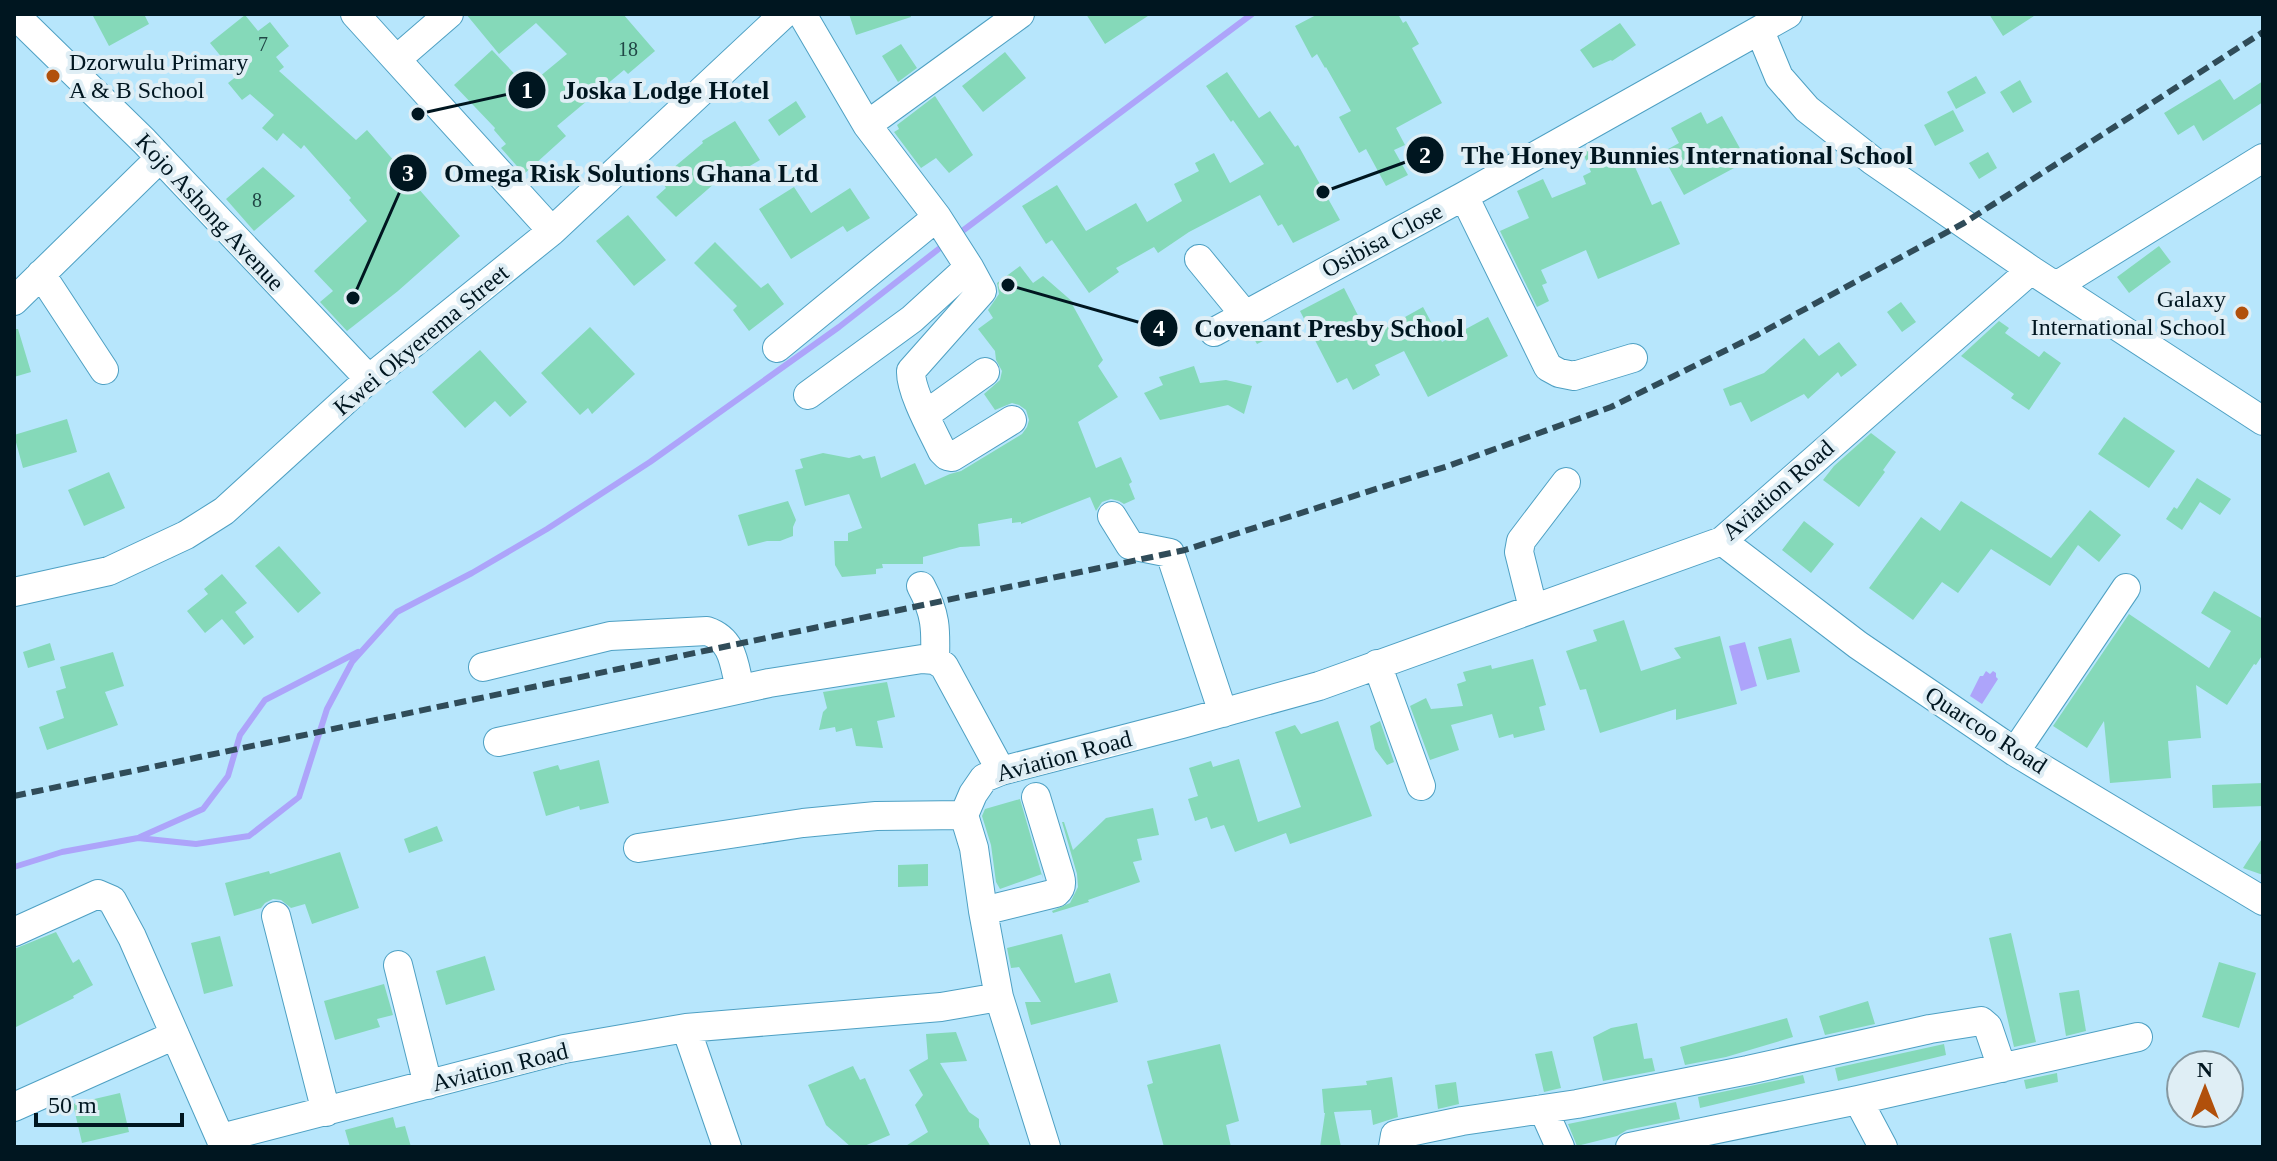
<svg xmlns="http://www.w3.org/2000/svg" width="2277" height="1161" font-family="Georgia,serif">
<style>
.water{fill:#ada4fa}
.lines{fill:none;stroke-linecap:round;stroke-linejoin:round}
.stream{stroke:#ada4fa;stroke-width:6}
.building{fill:#85d9b9}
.minor-casing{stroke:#4ea0c3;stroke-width:30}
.minor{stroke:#fff;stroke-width:28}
.rail{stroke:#304c59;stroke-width:6;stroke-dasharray:12 6;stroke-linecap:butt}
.poi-dot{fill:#b1500b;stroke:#dfeef5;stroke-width:3}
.labels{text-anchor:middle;stroke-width:8;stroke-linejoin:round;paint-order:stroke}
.number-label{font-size:20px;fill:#214746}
.poi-label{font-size:24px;fill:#001620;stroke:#dfeef5;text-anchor:start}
.street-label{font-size:24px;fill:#001620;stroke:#dfeef5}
.leader{fill:none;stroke:#001620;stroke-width:3}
.callout-dot{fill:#001620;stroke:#dfeef5;stroke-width:3}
.mark-label{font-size:24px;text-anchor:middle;font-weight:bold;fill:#fff}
.callout-label{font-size:26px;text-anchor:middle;font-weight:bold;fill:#001620;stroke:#dfeef5;stroke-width:8;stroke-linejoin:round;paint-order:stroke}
</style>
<rect width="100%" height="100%" fill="#b7e6fc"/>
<!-- water -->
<path class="water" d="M1745,642l12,44 -16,5 -12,-45z
M1986,671l4,3 3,-3 3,2v4l2,2 -16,25 -12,-8 10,-20h3z"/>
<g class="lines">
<!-- stream -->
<path class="stream" d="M957,235l295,-221
M140,837l63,-28 25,-33 12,-41 25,-35 93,-48
M14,867l48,-15 76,-14 58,6 53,-8 50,-39 28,-88 25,-47 45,-50 75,-39 75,-44 103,-67 189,-135 106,-83"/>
</g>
<!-- building -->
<path class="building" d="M92,14h52l5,10 -40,22z
M466,14h157l32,37 -27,23 -4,-4 -67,56 9,10 -42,38 -23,-26 5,-4 -12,-14 1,-2 -41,-43 38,-35 35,37 40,-33 -31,-31 -37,31z
M849,14h61l1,3 -55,18z
M1086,14h65l-46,30z
M1318,14h80l5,9 3,-2 13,23 -7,4 30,55 -46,25 9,17 -11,5 14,25 -22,11 -20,-37 -7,4 -20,-36 12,-6 -25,-44 -1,1 -8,-14 -5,4 -17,-32z
M1989,14h48l-34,22z
M245,15l13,16 12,-9 19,24 -13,11 8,10 -5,4 77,69 11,-10 93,106 -62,55 -51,40 -27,-29 13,-11 -19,-20 53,-50 -18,-21 2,-2 -47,-53 -3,4 -18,-16 -6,8 -15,-13 12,-13 -24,-21 -8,6 -14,-17 9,-7 -27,-33z
M1620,23l16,22 -24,16 -1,-1 -18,8 -13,-18z
M901,44l16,24 -19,14 -16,-26z
M1005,52l21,26 -43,34 -21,-26z
M1227,72l32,46 11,-7 25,36 3,-2 42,75 -47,23 -11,-19 -4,2 -18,-31 -71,37 -31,21 -4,-6 -38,21 3,4 -30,21 -37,-53 -6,4 -24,-38 35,-21 29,46 50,-28 11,19 35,-21 -8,-17 25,-13 -4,-8 19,-10 16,30 34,-19 -31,-44 -2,2 -25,-36z
M1976,76l10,17 -30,16 -9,-17z
M2220,79l14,21 29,-19v21l-60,39 -9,-16 -16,10 -14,-22z
M2020,80l12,22 -19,11 -13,-21z
M935,96l38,59 -24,18 -13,-15 -15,10 -27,-36 5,-3 -2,-4z
M796,101l10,16 -27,19 -11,-16z
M1953,110l11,21 -29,15 -11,-21z
M1701,112l6,12 15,-8 25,45 -63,34 -23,-42 18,-10 -8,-15z
M735,121l25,39 -34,20 -3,-4 -47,41 -20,-20 10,-9 -6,-9 43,-36 -1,-2z
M1602,143l10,23 19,-8 21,47 9,-4 19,43 -82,35 -12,-29 -45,20 6,13 -5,2 7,16 -12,6 -37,-76 29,-13 -12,-27 26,-12 9,19 34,-14 -3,-8 8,-4 -9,-21z
M1988,152l9,16 -18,11 -10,-16z
M263,167l32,29 -41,35 -28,-32z
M794,187l17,26 39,-25 20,30 -23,14 -4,-6 -52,33 -32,-50z
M628,215l38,45 -32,26 -38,-45z
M715,242l46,46 7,-5 16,21 -35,27 -16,-21 4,-4 -43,-43z
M2159,246l12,16 -42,31 -12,-16z
M1020,266l13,17 10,-7 31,27 -2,1 31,56 -5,6 20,31 -40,25 18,46 25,-11 11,25 -3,2 6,15 -11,5 -5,-3 -8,-2 -9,3 -6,9 -6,-14 -69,27v-2l-9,1v-5l-34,6 2,22 -20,1 -37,10v7h-41l1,4 -7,1v5l-34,3 -7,-12 -1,-24h14v-8l14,-5 -13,-34 -44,12 -10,-36 8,-2 -3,-9 23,-6 26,5 11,-3 3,4 12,-3 6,22 34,-15 10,22 25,-11 11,-3 61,-37 5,-7 2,-7 -3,-10 -7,-5 -7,-2 -17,7 -11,-16 16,-14 2,-9 -6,-11 -1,-9 -17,-22 15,-11 -5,-8 11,-16 -2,-11z
M1344,288l25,49 54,-30 19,35 46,-25 20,39 -80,41 -24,-46 -29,14 5,10 -27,15 -6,-12 -10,5 -37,-72z
M1901,302l15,20 -14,10 -15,-20z
M1999,321l10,7 -4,5 34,24 5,-6 17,12 -32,47 -18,-12 3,-4 -53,-38z
M1267,323l6,13 -16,8 -7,-12z
M590,327l45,47 -43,40 -4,-6 -8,7 -39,-42z
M14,329h4l13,43 -17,5z
M1804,338l15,18 20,-14 18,23 -16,12 -3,-5 -30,27 -4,-5 -53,28 -10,-20 -11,4 -7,-17 41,-16z
M480,350l47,52 -17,15 -15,-16 -30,27 -33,-36z
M1194,366l6,17 26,-3 26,6 -8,28 -16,-9 -68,15 -16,-27 19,-8 -4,-8z
M2124,417l51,34 -26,37 -51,-34z
M67,419l10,33 -54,16 -9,-33z
M1871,433l25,19 -13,18 2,2 -26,35 -36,-27 11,-14z
M109,472l16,36 -41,18 -16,-36z
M2197,478l34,21 -11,16 -20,-13 -18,28 -16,-11 8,-12 3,2z
M788,501l8,19 -3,7v9l-13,5h-13l-19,5 -10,-31z
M1961,501l90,57 39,-48 31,25 -22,27 -21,-17 -28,41 -59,-37 -33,44 -16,-11 -29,38 -44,-32 52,-71 19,14z
M1804,521l30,23 -23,29 -29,-23z
M279,546l42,47 -23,20 -43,-47z
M222,574l25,29 -12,9 19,25 -10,8 -22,-26 -17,14 -18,-22 21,-17 -4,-5z
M2214,591l49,28v35l-7,11 -2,-1 -27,41 -31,-20 5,53 -33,3 3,37 -61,5 -6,-62 -17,27 -34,-22 76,-112 80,54 22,-37 -30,-18z
M1624,620l17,51 40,-13 -7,-10 46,-12 17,68 -61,16v-11l-76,24 -14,-44 -6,1 -14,-39 31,-10 -4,-11z
M1791,638l9,34 -33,8 -9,-33z
M50,643l5,17 -27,8 -5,-16z
M113,652l11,34 -19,6 13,33 -71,25 -8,-23 25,-9 -8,-27 10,-3 -6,-21z
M1533,659l13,46 -7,2 6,23 -31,8 -1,-4 -14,4 -7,-24 -41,11 8,25 -29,10 -20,-54 16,-8 5,11 32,-3 -6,-22 9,-3 -3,-9 28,-7 1,4z
M887,682l8,35 -18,4 6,27 -27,-2 -4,-18 -16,4 -1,-5 -16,3 4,-18 4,-4 -4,-16z
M1338,721l34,95 -82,28 -4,-11 -51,19 -11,-27 -13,4 -4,-12 -12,4 -7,-22 10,-3 -9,-28 22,-7 2,6 26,-8 19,63 43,-15 -26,-75 20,-7 6,9z
M1380,721l14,41 -7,3 -12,-16 -5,-23z
M599,760l10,43 -29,7 -1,-4 -33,10 -13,-44 25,-7 2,5z
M2263,783v23l-50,2 -1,-23z
M1020,799l23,80 -1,-5 -42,15 -4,-7 -5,-37 -9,-29 3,-7z
M1153,808l6,27 -22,4 5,21 -9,2 7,20 -52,18 1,2 -36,11 -1,-2 18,-8 8,-16 -1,-13 -15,-52h2l9,28 33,-32z
M437,826l6,15 -34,12 -5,-14z
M2263,837v38l-20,-7z
M340,852l19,56 -47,16 -7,-20 -14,4 -10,-8 -8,-1 -8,4 -4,5 -27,8 -9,-33 44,-12 1,3z
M928,864v22l-30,1v-22z
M56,932l17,31 6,-4 14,26 -20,11 1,2 -60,30v-79z
M2011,933l25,109 -22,5 -25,-109z
M1062,934l13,49 35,-10 8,29 -87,23 -6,-23h16l-22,-35 -8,1 -4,-20z
M220,936l13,50 -29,8 -13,-51z
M485,956l10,34 -49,15 -10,-34z
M2219,962l37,11 -17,55 -37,-11z
M384,984l9,31 -16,4 3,8 -45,13 -11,-39z
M2079,990l7,41 -20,5 -7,-43z
M1868,1001l7,23 -50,11 -6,-19z
M1787,1018l6,19 -67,20 -41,8 -5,-18z
M1637,1023l7,36 8,-1 3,13 -52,10 -10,-44 18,-9z
M956,1032l11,29 -27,2 29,49 10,7v8l12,20h-87l24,-15 -13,-27 8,-10 -14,-25 19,-11 -2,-25z
M1220,1044l19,77 -13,4 5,22h-67l-17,-62 6,-2 -6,-22z
M1944,1044l2,11 -108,26 -3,-13z
M1552,1051l9,37 -17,4 -9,-38z
M853,1066l7,14 5,-2 25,57 -28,12h-11l-25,-22 -18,-40z
M2057,1073l1,9 -32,7 -2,-9z
M1803,1075l2,8 -105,25 -2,-11z
M1392,1077l6,40 -25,8 -2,-15 -37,2 7,35h-21l5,-34h-1l-2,-24 45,-4 -1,-4z
M1456,1082l3,22 -21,5 -3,-24z
M120,1093l9,39 -47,11 -9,-39z
M1676,1102l4,17 -53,11 -10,6 -40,10 -9,-22z
M393,1117l3,11 9,-2 6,21h-61l-5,-17z"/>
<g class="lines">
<defs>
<path id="minor" d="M14,14l130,127 225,238
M355,14l197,217
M802,14l65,111 70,92 32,50 -57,52 -104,76
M1760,31l19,46 28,32 66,52 158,109 232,151
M397,59l52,-45
M867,125l153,-111
M1464,196l84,171 11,6 15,3 59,-18
M1199,259l46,56
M969,267l13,24 -71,80c-1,20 22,61 31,80l5,5 5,1 60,-37
M41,274l63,96
M2056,286l207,-128
M14,301l145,-142
M1214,332l250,-136 324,-182
M777,348l160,-131
M925,415l60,-43
M1112,516l18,29 40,8 53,160
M1722,541l136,104 157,107 248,149
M921,586c15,28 15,43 14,74
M14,592l95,-21 77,-36 38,-24 145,-132 183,-148 232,-217
M1533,608l-14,-56 2,-11 45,-59
M1377,664l44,122
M483,667l127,-31 97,-5c27,9 27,34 33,58
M498,742l271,-59 153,-24 13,1 9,6 57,105
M2015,752l111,-164
M638,848l165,-25 73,-7 88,-1
M983,911l73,-18c6,-5 6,-10 4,-17l-24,-79
M276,916l50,196
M14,932l84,-38 14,6 20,37 92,210
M398,965l30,120
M686,1028l41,119
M1858,1100l25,47
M14,1107l161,-72
M1543,1109l17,38
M221,1138l343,-89 122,-21 255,-21 58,-10
M1046,1147l-47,-150 -16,-86 -9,-63 -10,-33 9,-21 11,-16 17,-7 181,-47 137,-38 403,-145 309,-271
M1393,1147l2,-12 67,-14 115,-17 171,-34 182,-41 51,-8 7,6 14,41
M1630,1147l228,-47 280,-63"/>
</defs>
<!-- minor casing -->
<use href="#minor" class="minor-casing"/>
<!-- minor -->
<use href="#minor" class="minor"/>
<!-- rail -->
<path class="rail" d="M14,796l1171,-246 263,-84 163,-59 146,-72 207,-112 299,-191"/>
</g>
<!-- markers -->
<g class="poi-dot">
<circle cx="53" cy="76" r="8"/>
<circle cx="2242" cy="313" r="8"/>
</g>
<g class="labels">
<!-- number labels -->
<g class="number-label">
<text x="263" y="51">7</text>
<text x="628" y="56">18</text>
<text x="257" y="207">8</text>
</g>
<!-- poi labels -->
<g class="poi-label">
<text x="69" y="70">Dzorwulu Primary<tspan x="69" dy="28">A &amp; B School</tspan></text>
<text x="2226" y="307" text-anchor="end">Galaxy<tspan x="2226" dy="28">International School</tspan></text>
</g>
<!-- street labels -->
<g class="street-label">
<text transform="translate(210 212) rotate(47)" y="8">Kojo Ashong Avenue</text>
<text transform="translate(1382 240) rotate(-28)" y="8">Osibisa Close</text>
<text transform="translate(421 340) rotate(-40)" y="8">Kwei Okyerema Street</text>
<text transform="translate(1778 490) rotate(-41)" y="8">Aviation Road</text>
<text transform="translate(1986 730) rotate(33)" y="8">Quarcoo Road</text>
<text transform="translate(1064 756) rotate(-15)" y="8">Aviation Road</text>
<text transform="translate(500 1067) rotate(-14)" y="8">Aviation Road</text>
</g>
</g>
<!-- callouts -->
<path class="leader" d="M418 114L527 90M1323 192L1425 155M353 298L408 173M1008 285L1159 328"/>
<g class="callout-dot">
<circle cx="418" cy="114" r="8"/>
<circle cx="1323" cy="192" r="8"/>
<circle cx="353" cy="298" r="8"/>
<circle cx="1008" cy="285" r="8"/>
<circle cx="527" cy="90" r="20"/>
<circle cx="1425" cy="155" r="20"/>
<circle cx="408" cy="173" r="20"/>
<circle cx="1159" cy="328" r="20"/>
</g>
<g class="mark-label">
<text x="527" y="98">1</text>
<text x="1425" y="163">2</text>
<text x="408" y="181">3</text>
<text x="1159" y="336">4</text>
</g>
<g class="callout-label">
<text x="666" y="99">Joska Lodge Hotel</text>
<text x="1687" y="164">The Honey Bunnies International School</text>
<text x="631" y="182">Omega Risk Solutions Ghana Ltd</text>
<text x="1329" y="337">Covenant Presby School</text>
</g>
<!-- border -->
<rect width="2277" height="1161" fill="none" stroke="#001620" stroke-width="32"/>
<!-- north arrow -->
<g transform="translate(2205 1089)"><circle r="38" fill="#dfeef5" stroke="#8698a0" stroke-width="2"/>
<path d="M0-6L14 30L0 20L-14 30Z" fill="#b1500b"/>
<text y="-12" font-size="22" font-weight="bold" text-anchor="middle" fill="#001620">N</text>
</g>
<!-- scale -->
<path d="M36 1113v12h146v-12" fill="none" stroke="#001620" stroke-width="4"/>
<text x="48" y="1113" font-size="24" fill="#001620" stroke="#dfeef5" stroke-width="6" paint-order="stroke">50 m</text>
</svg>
